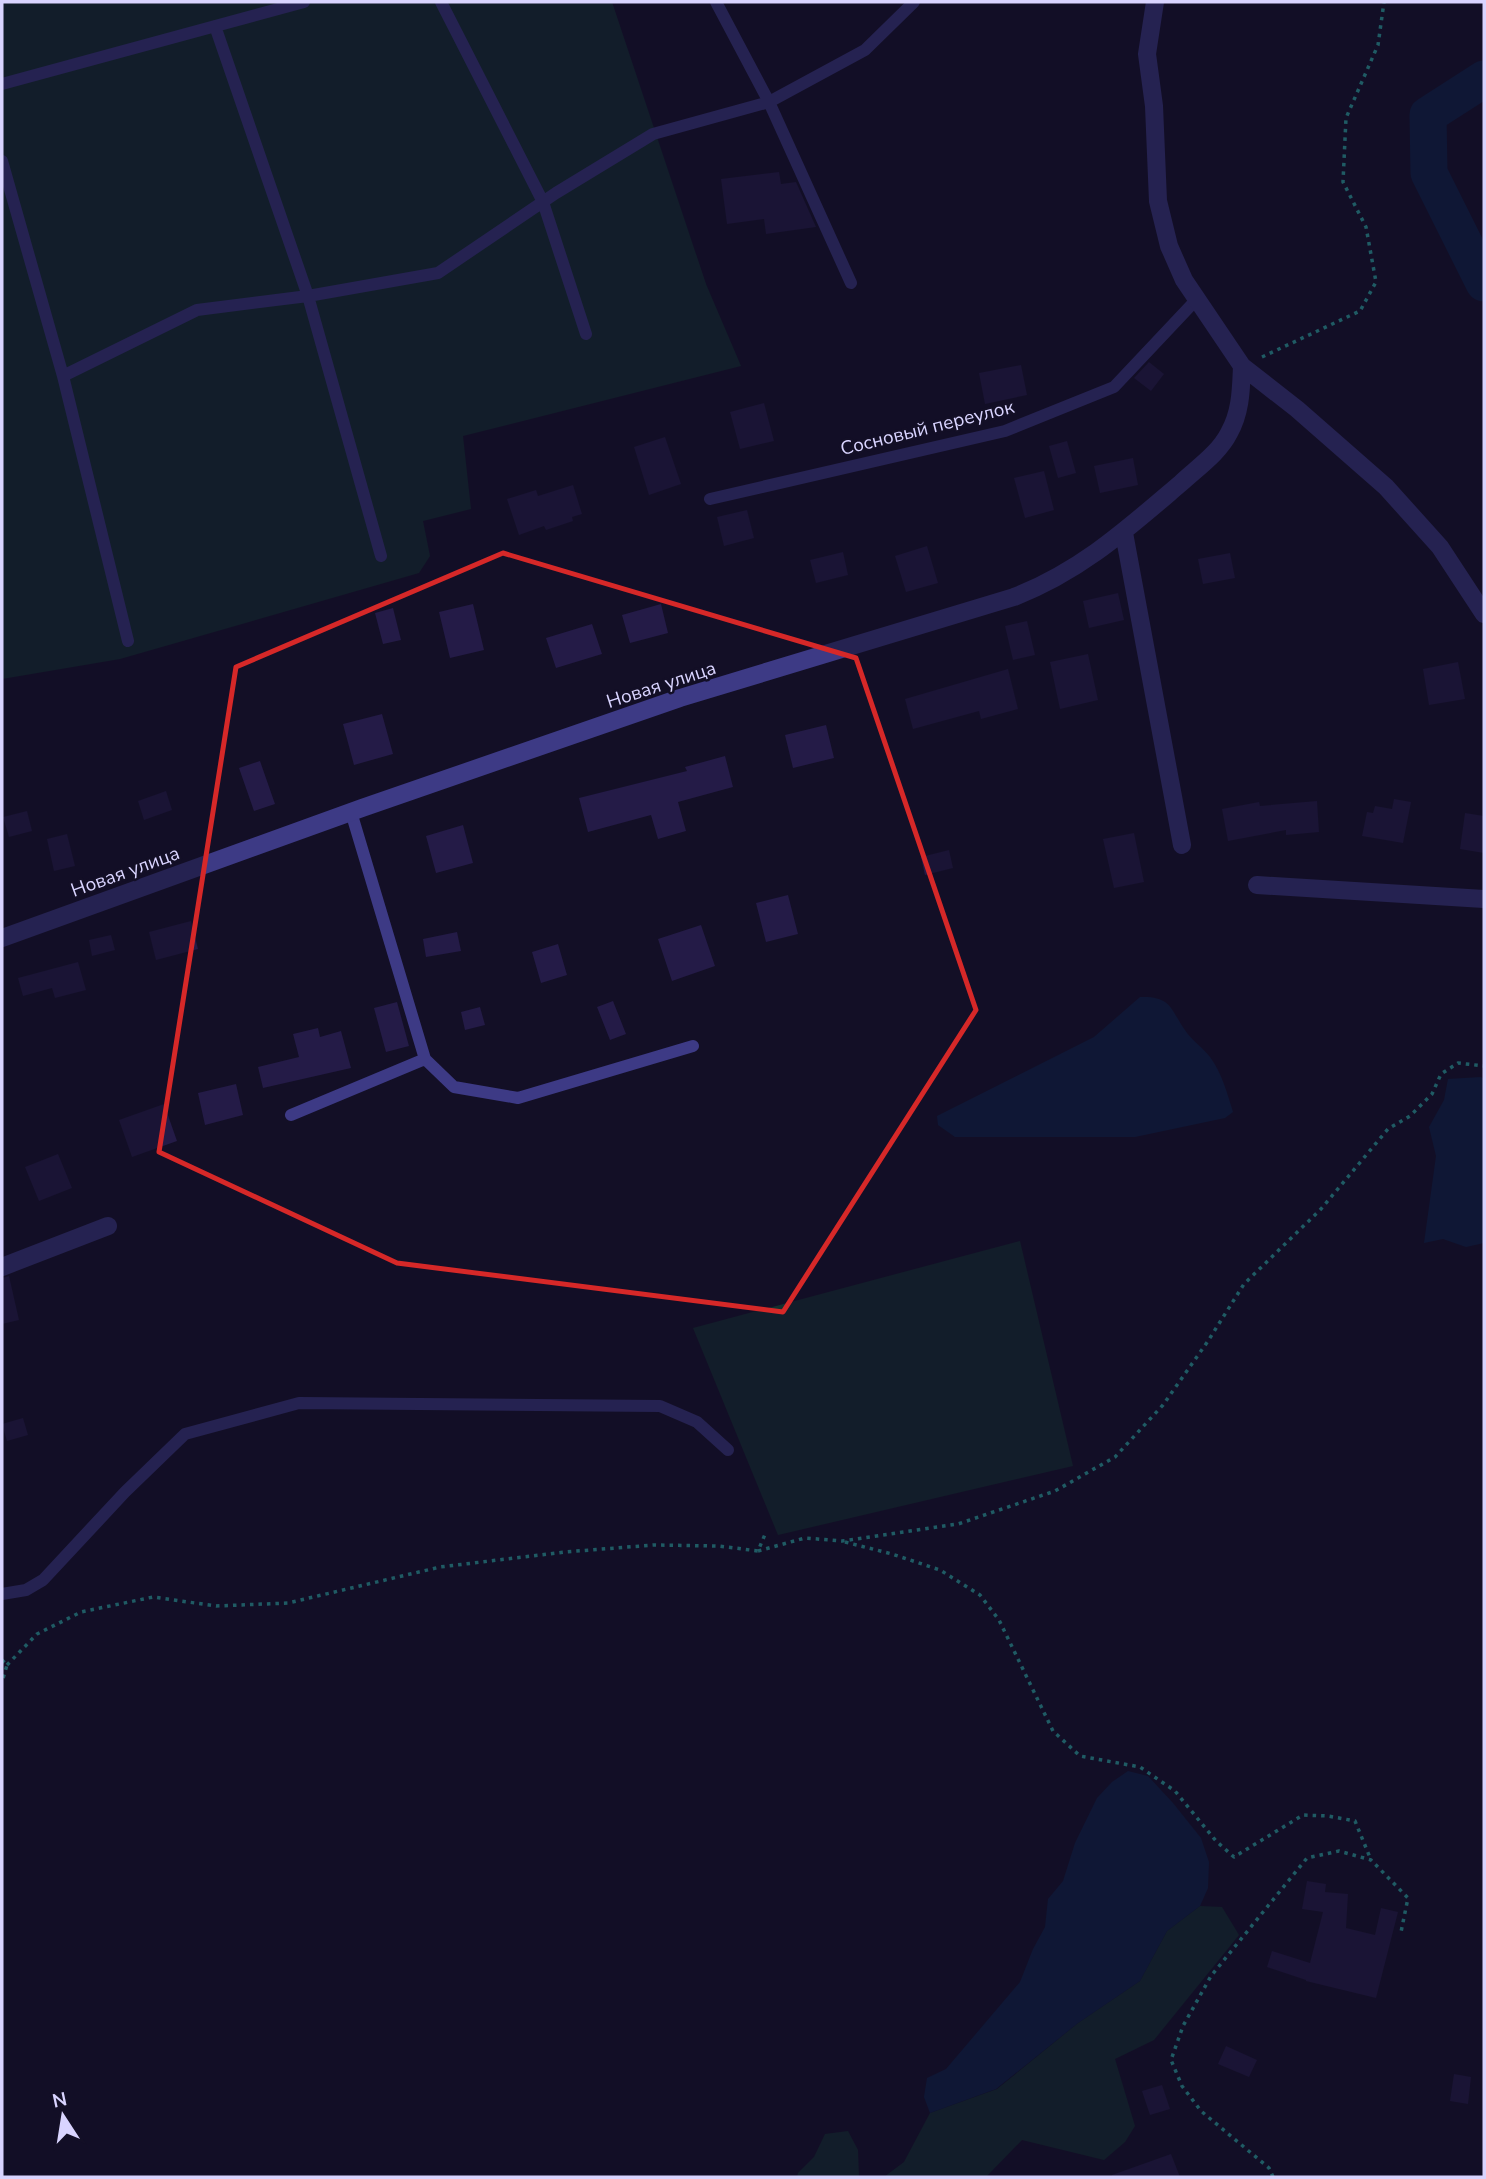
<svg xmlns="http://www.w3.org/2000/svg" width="1486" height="2179" font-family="'Nunito Sans',sans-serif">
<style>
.green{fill:#12302f}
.water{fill:#0c2248}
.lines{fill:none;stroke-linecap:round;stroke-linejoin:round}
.river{stroke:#0c2248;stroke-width:37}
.building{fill:#241b47}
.path{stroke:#2fb8b0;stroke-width:3.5;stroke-dasharray:3.5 5;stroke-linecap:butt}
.lane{stroke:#3d3a85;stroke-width:12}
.street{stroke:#3d3a85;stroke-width:18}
.marked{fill:none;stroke:#d62828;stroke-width:5;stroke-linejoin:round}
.labels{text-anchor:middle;stroke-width:5;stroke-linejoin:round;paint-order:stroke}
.street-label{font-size:19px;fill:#d9d4ff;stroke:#130f26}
</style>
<rect width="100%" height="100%" fill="#130f26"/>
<!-- green -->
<path class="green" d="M2,2h610l94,282 35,82 -278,70 8,73 -48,12 7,35 -11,17 -299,86 -118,20z
M1020,1241l53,225 -295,69 -85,-207z
M1200,1906l22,1 17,28 -85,105 -39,19 20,67 -10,16 -21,18 -82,-20 -36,37h-102l20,-15 26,-49 67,-24 81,-66 62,-42 27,-50z
M848,2131l10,19 1,27h-62l1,-4 16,-16 11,-23z"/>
<!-- water -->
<path class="water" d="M1140,997c33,-1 30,13 47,36 7,9 16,15 23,24 12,16 17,36 23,55l-8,6 -90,19h-180l-17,-12 -1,-9 157,-79z
M1481,1077l3,2v164l-18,4 -23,-8 -19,4 12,-87 -7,-29 15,-27 4,-21z
M1128,1771l20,5 25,27 28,35 8,24 -1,26 -8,18 -33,25 -27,50 -62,42 -82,66 -66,24 -6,-16 3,-19 19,-9 74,-87 13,-33 12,-22 3,-28 15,-18 12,-38 22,-45 15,-16z"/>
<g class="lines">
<!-- river -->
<path class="river" d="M1484,79l-56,36 1,58 55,110"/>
</g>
<!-- building -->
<path class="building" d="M779,172l2,12 15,-2 20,45 -50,7 -2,-15 -37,5 -6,-45z
M1149,362l15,12 -13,17 -17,-13z
M1021,365l6,30 -42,9 -6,-31z
M764,403l10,38 -34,8 -10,-37z
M665,437l16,47 -32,11 -15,-48z
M1067,441l9,32 -18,5 -9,-32z
M1133,458l5,27 -38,8 -6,-27z
M1044,471l10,39 -29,8 -11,-40z
M573,485l9,29 -10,3 1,4 -27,9 -2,-4 -25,9 -12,-36 29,-9 2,6z
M747,510l7,28 -30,8 -7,-29z
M927,546l11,37 -32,9 -11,-36z
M843,552l5,23 -32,8 -6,-23z
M1230,553l5,25 -32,6 -5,-25z
M1118,593l6,27 -35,8 -6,-27z
M473,604l11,46 -34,8 -11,-46z
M661,604l7,29 -38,10 -8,-28z
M393,608l8,32 -18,4 -8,-31z
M1027,621l8,34 -22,5 -8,-34z
M592,624l10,30 -46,14 -10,-30z
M1088,654l10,46 -38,9 -10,-47z
M1458,662l7,37 -36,6 -6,-36z
M1008,669l10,40 -37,10 -2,-8 -66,18 -8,-30z
M382,714l11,40 -39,11 -11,-41z
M826,725l8,33 -41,10 -8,-33z
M725,756l8,31 -55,15 8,29 -28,8 -7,-24 -63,17 -9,-34 108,-27 -2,-4z
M260,761l15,43 -21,7 -15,-43z
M166,791l6,19 -28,10 -6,-19z
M1394,799l17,3 -8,41 -41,-7 5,-24 6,1 2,-7 17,3z
M1317,801l2,31 -33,3v-5l-58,11 -6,-32 37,-7 1,4z
M27,811l5,20 -23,6 -6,-20z
M1465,813l19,3v37l-24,-4z
M463,825l10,38 -37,10 -10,-37z
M1134,833l10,49 -30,6 -11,-49z
M67,834l8,32 -21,5 -7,-32z
M949,850l4,18 -28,7 -4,-18z
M788,895l10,39 -32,8 -10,-39z
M191,921l7,28 -42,11 -7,-28z
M701,925l14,41 -43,15 -14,-42z
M457,932l4,19 -35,6 -3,-18z
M111,935l4,15 -23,6 -3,-16z
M558,944l9,31 -26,8 -9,-31z
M78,962l8,28 -31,8 -3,-10 -29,8 -5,-18z
M613,1001l13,33 -16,6 -13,-33z
M397,1002l12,44 -23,6 -12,-44z
M480,1007l5,18 -20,5 -4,-18z
M318,1028l2,9 21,-6 10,37 -88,20 -5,-21 41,-10 -6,-23z
M236,1084l7,31 -38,10 -7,-32z
M164,1104l13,37 -45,16 -13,-37z
M58,1154l14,34 -33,13 -14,-34z
M9,1276l10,44 -17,4v-46z
M23,1418l5,17 -21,6 -5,-17z
M1307,1881l19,3 -1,8 23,2 -2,34 29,7 6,-27 17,4 -22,86 -70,-17v-1l-39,-13 5,-16 38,12 13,-51 -21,-3z
M1226,2046l31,14 -8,17 -31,-13z
M1454,2074l17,3 -3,27 -18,-3z
M1162,2085l8,24 -20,6 -8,-24z
M1171,2154l9,23h-68v-2z"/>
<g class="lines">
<!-- path -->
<path class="path" d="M1262,357l98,-46 16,-29 -10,-55 -23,-45 3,-64 32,-73 6,-43
M845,1542l47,12 48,16 40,25 19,25 54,111 27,25 60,11 35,24 41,50 18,16 69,-42 25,1 27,5 16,39
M758,1551l47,-13 37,3 116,-17 97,-33 60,-34 48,-52 45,-64 36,-57 77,-75 67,-80 22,-13 22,-22 9,-20 17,-11 26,3
M2,1660l5,5 -5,17
M7,1665l30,-31 44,-22 72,-15 63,9 72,-3 152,-36 125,-15 89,-7 65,1 39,5 8,-19
M1273,2177l-4,-9 -68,-57 -19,-25 -11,-26 12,-34 28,-50 96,-118 32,-7 32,9 37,38 -7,34"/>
<!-- lane -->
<path class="lane" d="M441,2l102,200 43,132
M215,26l93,270 73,260
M2,84l302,-82
M2,161l61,215 134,-66 111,-14 130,-23 118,-80 97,-59 116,-32 -53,-100
M851,283l-82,-181 96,-52 49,-48
M63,376l65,265
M710,499l295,-68 109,-44 82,-87
M351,812l74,247 29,28 64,11 175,-52
M291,1115l134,-56
M2,1594l24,-4 17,-10 82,-88 60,-58 114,-31 361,3 37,16 31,28"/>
<!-- street -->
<path class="street" d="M1155,2l-8,52 7,52 4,95 11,45 15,34 58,86 55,43 89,78 54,60 44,67
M1124,533l58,312
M1257,885l227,14
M2,938l360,-130 318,-110 334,-101c67,-26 113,-68 167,-114 16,-15 38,-30 48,-50 12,-21 12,-44 13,-67
M2,1267l106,-41"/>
</g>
<!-- marked area -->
<path d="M0 0H1486V2179H0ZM503,553l353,105 120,352 -193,302 -386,-49 -238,-111 77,-485z" fill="#130f26" fill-opacity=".55" fill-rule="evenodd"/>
<path class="marked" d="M503,553l353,105 120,352 -193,302 -386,-49 -238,-111 77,-485z"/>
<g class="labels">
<!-- street labels -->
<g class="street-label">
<text transform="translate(927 427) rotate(-14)" y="7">Сосновый переулок</text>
<text transform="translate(661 684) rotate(-18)" y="7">Новая улица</text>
<text transform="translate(125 871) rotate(-20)" y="7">Новая улица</text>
</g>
</g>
<!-- border -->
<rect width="1486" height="2179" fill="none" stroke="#d9d4ff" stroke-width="7"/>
<!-- north arrow -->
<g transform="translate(63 2116) rotate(348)" stroke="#130f26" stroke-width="5" paint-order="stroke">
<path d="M0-5L12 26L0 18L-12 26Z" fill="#d9d4ff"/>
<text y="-10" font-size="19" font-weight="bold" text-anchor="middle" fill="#d9d4ff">N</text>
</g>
</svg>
